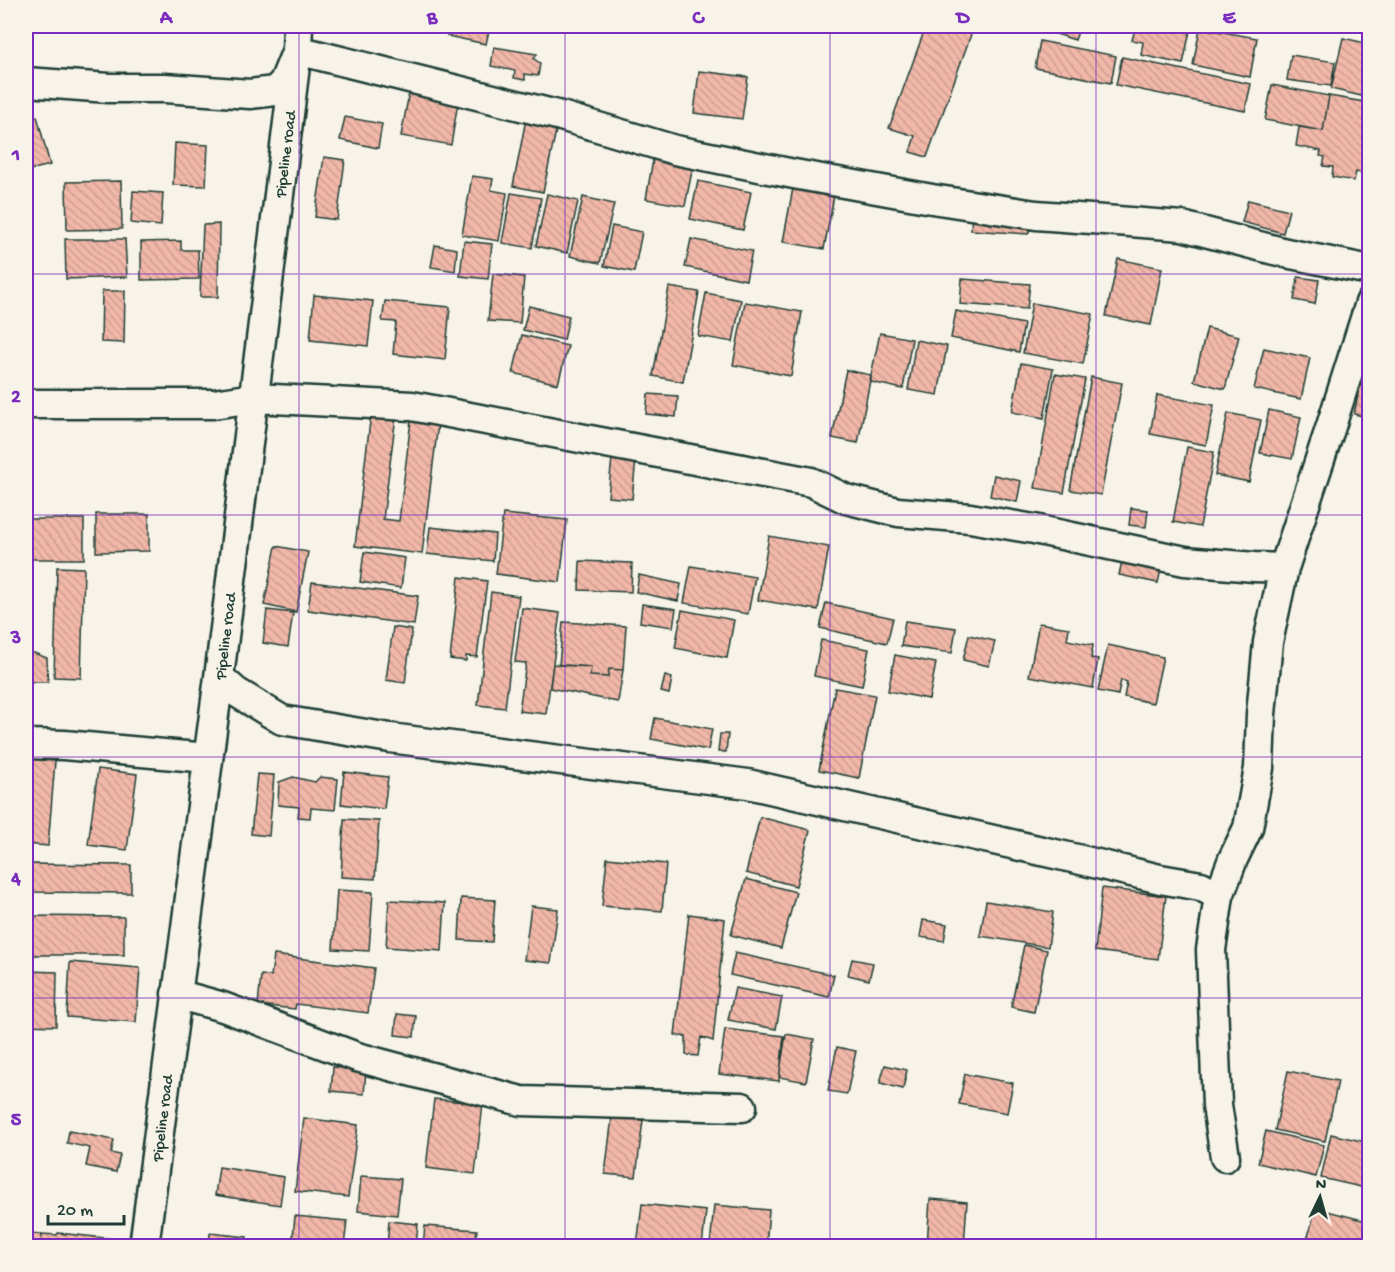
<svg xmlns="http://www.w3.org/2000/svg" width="1395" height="1272" font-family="'Gochi Hand',sans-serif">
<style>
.building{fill:url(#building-back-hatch);stroke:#1f3d34;stroke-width:1.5}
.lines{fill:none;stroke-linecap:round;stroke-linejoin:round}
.minor-casing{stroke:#1f3d34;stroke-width:33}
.minor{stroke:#f7f3e8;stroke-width:28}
.grid{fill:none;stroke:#7b2cbf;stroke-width:1.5;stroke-opacity:0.55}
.labels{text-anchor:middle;stroke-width:4.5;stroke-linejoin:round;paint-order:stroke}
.street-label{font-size:16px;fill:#1f3d34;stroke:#f7f3e8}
.neatline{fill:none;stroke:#7b2cbf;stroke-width:2}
.grid-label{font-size:20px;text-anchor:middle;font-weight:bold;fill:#7b2cbf}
</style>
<defs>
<pattern id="building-back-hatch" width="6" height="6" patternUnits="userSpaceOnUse" patternTransform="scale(1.5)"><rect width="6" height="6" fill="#f1b7a8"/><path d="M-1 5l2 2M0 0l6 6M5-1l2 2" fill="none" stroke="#ce9e91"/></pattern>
</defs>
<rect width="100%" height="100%" fill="#f7f3e8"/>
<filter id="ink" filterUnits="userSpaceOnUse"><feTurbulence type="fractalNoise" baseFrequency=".0167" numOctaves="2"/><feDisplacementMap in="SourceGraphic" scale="12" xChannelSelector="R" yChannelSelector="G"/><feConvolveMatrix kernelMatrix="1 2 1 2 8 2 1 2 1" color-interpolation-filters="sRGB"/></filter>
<g filter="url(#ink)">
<!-- building -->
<path class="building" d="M449,26h41l-4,18 -39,-8z
M926,26h48l-47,131 -17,-5 5,-16 -26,-8z
M1045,26h35l-5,14 -31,-10z
M1136,26h55l-8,38 -42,-9 2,-13 -11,-2z
M1200,28l57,10 -7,39 -57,-12z
M1343,38l27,6v54l-39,-9z
M1040,41l76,15 -5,27 -76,-15z
M494,47l43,7 -3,5 6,4 -2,13 -13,-2v6l-11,-2 1,-7 -24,-5z
M1291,55l44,7 -4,24 -44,-6z
M1122,57l129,27 -6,27 -129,-26z
M699,71l49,6 -6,42 -48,-6z
M1272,85l57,11 -6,35 -58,-11z
M409,93l49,9 -7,43 -50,-9z
M1329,96l41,7v54l-4,17 -10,-2 -2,9 -22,-4 1,-10 -10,-1 2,-9 -5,-1 1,-5 -25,-5 3,-19 24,4z
M527,114l31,7 -15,71 -30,-6z
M37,116l13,49 -24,6v-54z
M345,117l37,7 -4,24 -38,-8z
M175,143l33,2 -2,41 -33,-1z
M654,154l40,7 -9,45 -39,-7z
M324,157l21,3 -8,60 -22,-3z
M472,176l21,3 -2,11 16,3 -8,48 -37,-6z
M121,181l1,48 -55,1 -1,-48z
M698,181l53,11 -8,38 -53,-11z
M793,188l41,8 -10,53 -41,-7z
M133,191l30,2 -2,33 -30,-3z
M511,193l30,5 -9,50 -30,-5z
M547,194l31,7 -11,52 -31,-7z
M583,197l31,7 -14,59 -30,-7z
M1248,200l41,10 -6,23 -41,-11z
M972,211l64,4 -8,19 -57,-4z
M219,224l-1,73h-18l3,-72z
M612,226l30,6 -8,40 -30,-6z
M65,239h60l2,38 -61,2z
M691,239l61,12 -6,29 -61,-13z
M181,241v9h17l1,29 -58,1v-38z
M464,241l28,3 -4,35 -28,-3z
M435,245l22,4 -2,22 -24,-4z
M1118,259l44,9 -11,57 -45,-9z
M493,274l31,3 -4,46 -32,-2z
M1298,277l21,3 -4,24 -21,-4z
M962,279l68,5 -3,25 -67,-5z
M669,287l30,5 -16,90 -30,-6z
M102,291h23l-1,52 -23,-1z
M706,293l35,7 -8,42 -35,-6z
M314,295l59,6 -5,45 -58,-6z
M385,301l65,6 -5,53 -52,-6 3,-32 -14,-1z
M745,302l57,10 -11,64 -58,-11z
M1032,303l61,11 -10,50 -60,-11z
M529,306l40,10 -5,24 -41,-10z
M956,311l68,13 -5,28 -68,-14z
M1207,328l32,8 -14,53 -31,-8z
M880,333l32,6 -9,50 -32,-7v-7z
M522,335l46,11 -10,38 -45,-11z
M916,340l31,6 -9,49 -30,-5z
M1264,348l46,10 -9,41 -47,-10z
M1021,363l32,6 -9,49 -32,-6z
M846,370l25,5 -13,68 -26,-5z
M1363,372l7,2v44l-16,-4z
M1055,374l30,5 -21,114 -29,-5z
M1091,377l31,6 -21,112 -31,-5z
M648,394l30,2 -2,21 -30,-3z
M1157,395l57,10 -8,40 -56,-11z
M1269,410l32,7 -9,42 -32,-6z
M371,413l25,3 -13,103 16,2 12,-101 27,4 -16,130 -67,-8z
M1228,413l33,7 -12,62 -34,-7z
M1187,447l27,5 -14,75 -27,-5z
M612,458l24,1 -4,40 -24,-2z
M994,475l27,6 -4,21 -27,-6z
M1131,508l17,2 -2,17 -17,-2z
M96,514h53v37l-53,1z
M503,514l64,6 -7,62 -64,-8z
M26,519h58v40h-58z
M430,527l65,7 -2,27 -66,-7z
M769,536l60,11 -11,63 -60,-10z
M276,546l32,6 -12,60 -32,-7z
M364,552l41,6 -4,30 -41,-6z
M580,561l52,2 -1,29 -52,-2z
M1122,561l39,8 -3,14 -39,-8z
M691,566l64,11 -7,37 -64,-11z
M57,567l27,1 -3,110 -27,-1z
M639,575l42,9 -3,17 -42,-9z
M459,577l28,4 -10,76 -11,-1v5l-16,-2z
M312,582l106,14 -4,29 -106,-15z
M491,592l28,4 -14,112 -27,-3z
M826,603l67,15 -6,25 -67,-15z
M642,604l34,5 -3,18 -33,-5z
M522,608l38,5 -14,101 -27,-3 7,-48 -11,-1z
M267,610l26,3 -5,34 -25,-4z
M682,610l52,10 -7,38 -52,-10z
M905,621l51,7 -4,25 -51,-7z
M563,622l63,4 -3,44 -14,-1 -1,8 -18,-1 1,-9 -32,-2z
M1039,623l30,5 -2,12 26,5 -2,13 7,1 -5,29 -64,-12z
M393,627l19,3 -7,53 -19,-3z
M969,635l26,6 -6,25 -26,-6z
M821,640l48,9 -7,37 -48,-10z
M1108,645l55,12 -10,46 -29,-6 3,-15 -6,-2 -3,15 -20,-4z
M26,653h8l13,5 1,24h-22z
M895,655l41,8 -7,36 -41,-8z
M553,664l38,3 -1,9 18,1 1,-8 14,1 -5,32 -68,-14z
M665,676l7,2 -3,16 -8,-2z
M835,688l40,7 -16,83 -40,-8z
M655,718l57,11 -4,21 -57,-11z
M720,734h8l-2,18h-8z
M27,759l28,2 -7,85 -22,-2z
M98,769l39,5 -10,76 -39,-5z
M344,772l44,5 -4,32 -43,-5z
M257,774l17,1 -5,61 -18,-2z
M293,777l22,5 5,-5 18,2 -3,31 -24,-2 -1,10 -12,-1 1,-10 -21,-2 1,-23z
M760,817l50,13 -14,56 -50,-13z
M344,819l35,2 -4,58 -34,-2z
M607,858l59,6 -4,47 -60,-5z
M26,864l105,1v28l-105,-1z
M746,879l50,13 -15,56 -50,-13z
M1102,888l64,8 -8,63 -63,-8z
M337,890l36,2 -4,59 -36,-2z
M461,898l34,2 -3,42 -33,-2z
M389,900l56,3 -3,48 -56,-4z
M986,901l67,11 -5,35 -68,-11z
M531,906l27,3 -7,54 -27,-3z
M689,914l36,5 -12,122 -12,-4 -3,19 -12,-1v-18l-11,-2z
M26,916l98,1v38h-98z
M923,920l24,4 -3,17 -24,-4z
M1024,945l23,5 -13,62 -23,-5z
M735,953l99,22 -5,22 -99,-22z
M274,955l100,13 -6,45 -72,-9 -1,5 -37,-4 3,-30 10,1z
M852,959l21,4 -4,17 -21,-5z
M70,962l70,6 -4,54 -69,-5z
M26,971l31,1 -1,54 -30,-1z
M735,988l47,9 -6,32 -48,-9z
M397,1014l19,2 -2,21 -19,-2z
M725,1029l59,7 -5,45 -60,-7z
M786,1034l28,5 -8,43 -27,-5z
M837,1047l19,4 -9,43 -19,-3z
M885,1065l22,5 -4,19 -23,-6z
M333,1067l33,3 -2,24 -33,-3z
M1288,1071l50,10 -13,60 -50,-11z
M965,1074l48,9 -6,30 -48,-9z
M434,1099l49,5 -8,70 -49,-6z
M612,1117l31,3 -7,57 -31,-3z
M304,1118l54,7 -10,72 -53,-6z
M69,1131l45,9 -3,13 9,2 -4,17 -30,-6 4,-18 -23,-5z
M1266,1131l58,14 -8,32 -58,-14z
M1331,1134l39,9v46l-49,-11z
M219,1167l65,10 -4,28 -65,-10z
M361,1176l40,3 -4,36 -39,-4z
M930,1199l37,3 -3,44h-37z
M642,1204l64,7 -4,35h-65z
M714,1205l55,5 -3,36h-56z
M1316,1208l54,14v24h-37l-26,-6z
M295,1216l52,5 -3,25h-52z
M389,1221l29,3 -2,22h-29z
M425,1226l52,4 -2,16h-52z
M26,1233l16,1 -1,12h-15z
M58,1233l56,6v7h-73l1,-12 15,1z
M210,1233l37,4v9h-38z
M495,1236l34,4 -1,6h-34z
M1307,1240l26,6h-27z"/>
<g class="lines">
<defs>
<path id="minor" d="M26,82l83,6h56l85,6 25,-3 9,-9 13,-32 264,66 114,34 119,24 138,25 104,16 55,4 91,7 104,27 84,17
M26,404h187l41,-6 158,8 399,76 35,17 52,13 72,6 64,11 151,32 69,6 30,1
M219,677l17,15 46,28 108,18 358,46 329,75 83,20 41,7 18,10
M26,744l38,1 144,13
M176,994l47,13 134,50 164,44 221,6
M1225,1157l-8,-52 -6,-155 8,-54 14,-37 15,-31 11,-60 2,-54 7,-72 16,-74 47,-142 39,-123
M144,1246l75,-569 78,-627 1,-24"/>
</defs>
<!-- minor casing -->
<use href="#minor" class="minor-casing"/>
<!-- minor -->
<use href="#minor" class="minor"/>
</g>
</g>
<!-- grid -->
<path class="grid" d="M299,26v1220M565,26v1220M830,26v1220M1096,26v1220M26,274h1344M26,515h1344M26,757h1344M26,998h1344"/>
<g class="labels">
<!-- street labels -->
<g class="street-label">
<text transform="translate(284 154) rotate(-83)" y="6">Pipeline road</text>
<text transform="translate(224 636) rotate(-83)" y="6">Pipeline road</text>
<text transform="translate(161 1118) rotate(-83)" y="6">Pipeline road</text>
</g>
</g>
<!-- margin -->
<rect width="1395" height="1272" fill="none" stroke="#f7f3e8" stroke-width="66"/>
<!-- north arrow -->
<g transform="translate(1320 1197) rotate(5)" stroke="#f7f3e8" stroke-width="4.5" paint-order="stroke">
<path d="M0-4.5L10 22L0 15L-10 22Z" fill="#1f3d34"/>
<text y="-9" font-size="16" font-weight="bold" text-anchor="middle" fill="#1f3d34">N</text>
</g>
<!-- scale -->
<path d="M48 1215v9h76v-9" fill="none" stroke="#1f3d34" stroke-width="3"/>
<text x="57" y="1215" font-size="18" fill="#1f3d34" stroke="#f7f3e8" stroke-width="4.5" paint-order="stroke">20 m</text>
<rect x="33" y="33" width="1329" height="1206" class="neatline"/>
<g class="grid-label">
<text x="166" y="23">A</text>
<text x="432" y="23">B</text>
<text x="698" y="23">C</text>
<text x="963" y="23">D</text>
<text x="1229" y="23">E</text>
<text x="16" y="160">1</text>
<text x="16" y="402">2</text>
<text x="16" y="643">3</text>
<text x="16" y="884">4</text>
<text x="16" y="1125">5</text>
</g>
</svg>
